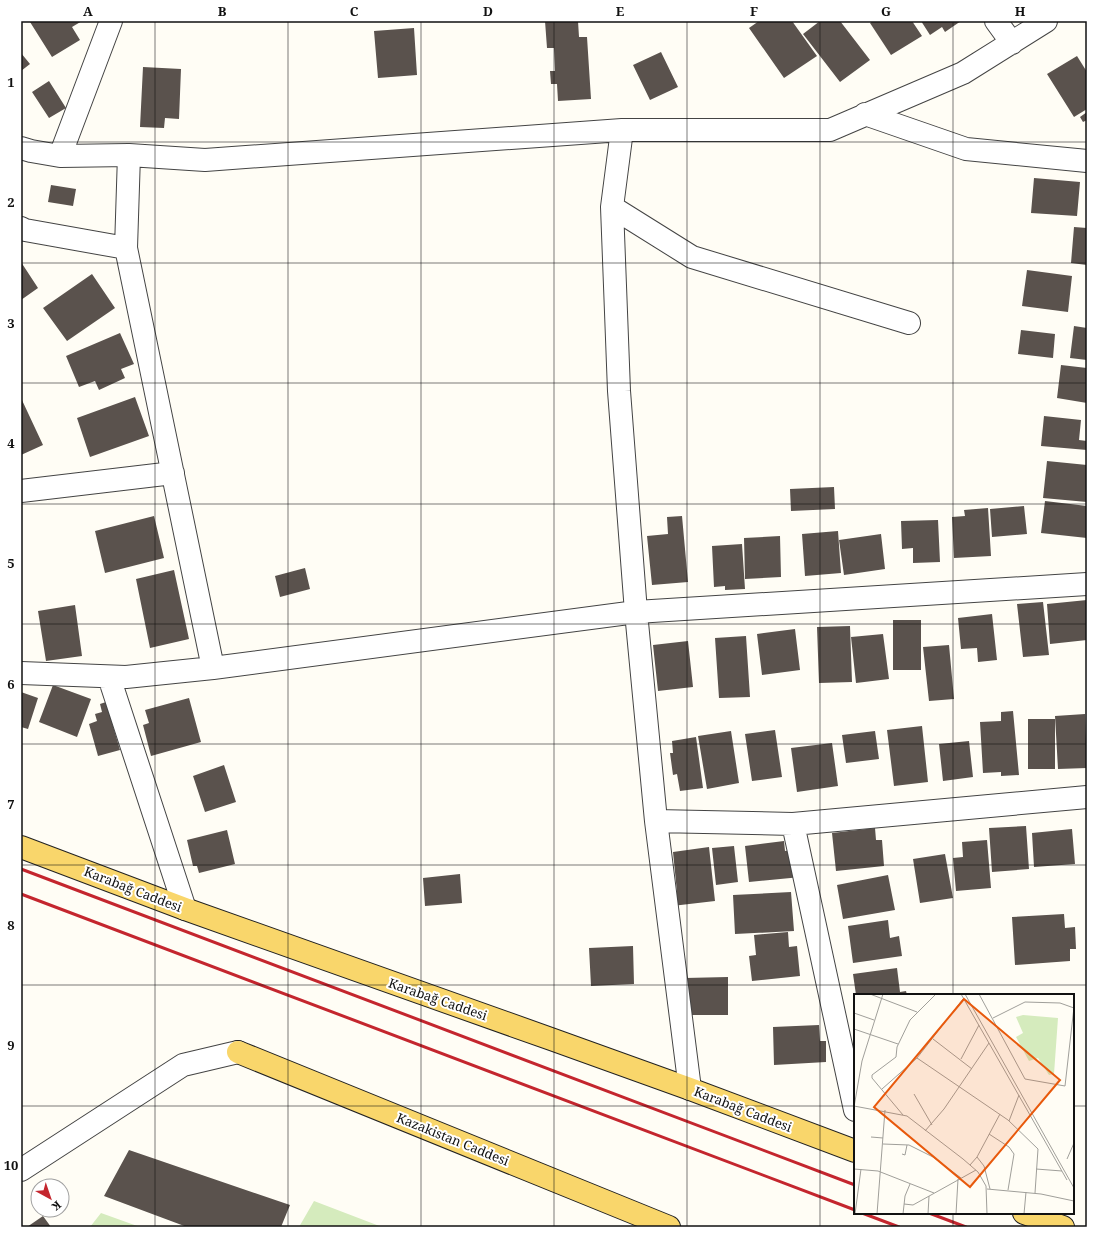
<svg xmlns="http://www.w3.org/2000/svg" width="1108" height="1248" font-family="'Noto Serif',serif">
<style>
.green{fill:#d5ebbd}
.building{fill:#5a524d}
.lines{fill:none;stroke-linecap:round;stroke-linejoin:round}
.minor-casing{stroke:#444;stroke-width:24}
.major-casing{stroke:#222;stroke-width:24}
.minor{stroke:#fff;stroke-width:22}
.major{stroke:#f9d66b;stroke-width:22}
.rail{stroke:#c4262e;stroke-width:3}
.grid{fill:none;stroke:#111;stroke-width:1;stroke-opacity:0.55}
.labels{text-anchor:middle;stroke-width:4;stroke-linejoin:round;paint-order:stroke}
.street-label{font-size:13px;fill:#111;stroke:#fff}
.inset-road{fill:none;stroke:#a09f9a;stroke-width:1}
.view{fill:#e8590c;fill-opacity:0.15;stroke:#e8590c;stroke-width:2}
.inset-edge{fill:none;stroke:#111;stroke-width:2}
.neatline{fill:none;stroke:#111;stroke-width:1.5}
.grid-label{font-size:13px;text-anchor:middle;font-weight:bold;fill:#111}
</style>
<rect width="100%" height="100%" fill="#fffdf5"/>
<!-- green -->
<path class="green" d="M314,1201l68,26h-83z
M101,1213l39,14h-50z"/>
<!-- building -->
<path class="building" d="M31,21h51l-10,6 8,13 -28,17 -22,-35z
M545,21h33l1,16h8l4,62 -33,2 -1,-17h-6l-1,-13h5l-1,-23h-7z
M759,21h33l25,35 -33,22 -35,-50z
M820,21h20l30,39 -30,22 -37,-48z
M873,21h39l10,15 -31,19 -21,-32z
M921,21h40l-16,11 -3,-5 -12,8z
M414,28l3,47 -39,3 -4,-47z
M661,52l17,35 -28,13 -17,-35z
M21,53l9,11 -9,7z
M1077,56l10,16v37l-13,8 -27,-43z
M143,67l38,2 -2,50 -14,-1 -1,10 -24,-1z
M49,81l17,27 -17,10 -17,-26z
M1087,112v8l-4,2 -3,-5z
M1034,178l46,4 -3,34 -46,-3z
M51,185l25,4 -3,17 -25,-4z
M1074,227l13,1v37l-16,-2z
M21,262l17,26 -17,12z
M1027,270l45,6 -4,36 -46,-6z
M92,274l23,34 -48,33 -24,-33z
M1074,326l13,2v32l-17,-2z
M1021,330l34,4 -2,24 -35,-4z
M120,333l14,31 -13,5 4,9 -26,12 -4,-9 -16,6 -13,-31z
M1061,365l26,3v35l-30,-5z
M135,397l14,39 -59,21 -13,-39z
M21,398l22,47 -22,10z
M1044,416l37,4 -2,20 8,1v9l-46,-4z
M1047,461l40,4v37l-44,-4z
M834,487l1,22 -44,2 -1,-22z
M1045,501l42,5v32l-46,-5z
M1024,506l3,28 -35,3 -2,-28z
M988,508l3,48 -37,2 -2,-41 13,-1 -1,-6z
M154,516l10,42 -59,15 -10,-42z
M682,516l6,66 -36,3 -5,-49 21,-2 -1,-17z
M938,520l2,42 -27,1v-15l-11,1 -1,-28z
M838,531l3,42 -36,3 -3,-42z
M881,534l4,35 -41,6 -5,-35z
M780,536l1,41 -36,2 -1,-41z
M742,544l3,45 -20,1v-4l-11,1 -2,-41z
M305,568l5,21 -30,8 -5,-21z
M174,570l15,69 -39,9 -14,-69z
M1087,600v40l-37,4 -3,-40z
M1043,602l6,53 -26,2 -6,-53z
M75,605l7,51 -36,5 -8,-50z
M992,614l5,46 -19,2 -1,-14 -16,1 -3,-31z
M893,620h28v50h-28z
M850,626l2,56 -33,1 -2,-56z
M795,629l5,41 -38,5 -5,-41z
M883,634l6,45 -33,4 -5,-46z
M746,636l4,61 -31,1 -4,-60z
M688,641l5,46 -35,4 -5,-46z
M949,645l5,54 -25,2 -6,-54z
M53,685l38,14 -14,38 -38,-15z
M21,692l17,6 -10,31 -7,-2z
M189,698l12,44 -50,14 -8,-31 6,-2 -4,-13z
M106,702l14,48 -22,6 -9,-32 8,-3 -2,-7 7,-2 -2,-8z
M1013,711l6,64 -18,1v-4l-18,1 -3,-51 21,-1v-9z
M1085,714l2,54 -29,1 -3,-53z
M1028,719h27v50h-27z
M922,726l6,56 -34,4 -7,-56z
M775,730l7,47 -30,4 -7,-47z
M731,731l8,52 -32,6 -9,-53z
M875,731l4,28 -33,4 -4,-28z
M696,737l7,51 -23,3 -3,-17 -4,1 -3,-22h3l-1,-12z
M969,741l4,36 -30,4 -4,-37z
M832,743l6,43 -41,6 -6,-44z
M224,765l12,37 -31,10 -12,-36z
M1026,826l3,43 -37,3 -3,-44z
M875,828l1,12h6l2,26 -48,5 -4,-38z
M1072,829l3,35 -41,3 -2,-34z
M227,830l8,34 -36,9 -2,-7h-4l-6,-26z
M987,840l4,48 -35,3 -3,-33 10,-1 -1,-15z
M784,841l1,10 13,-2 3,28 -52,5 -4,-36z
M734,846l4,36 -22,3 -4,-37z
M709,847l6,54 -43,5 -2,-13 7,-1 -4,-40z
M945,854l8,44 -33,5 -7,-44z
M460,874l2,29 -37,3 -2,-28z
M888,875l7,35 -52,9 -6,-34z
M791,892l3,39 -59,3 -2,-39z
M1064,914l1,14 10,-1 1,22h-6v12l-55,4 -3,-48z
M888,920l2,18 9,-2 3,20 -49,7 -5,-37z
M788,932l1,15 8,-1 3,30 -48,5 -3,-25 7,-1 -2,-20z
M633,946l1,38 -43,2 -2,-38z
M897,968l3,24 6,-1 1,4h-51l-3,-21z
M728,977v38h-43v-37z
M819,1025l1,16h6v21l-52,3 -1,-38z
M129,1150l161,55 -9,22h-94l-83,-31z
M43,1216l8,11h-24z"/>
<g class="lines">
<defs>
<path id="minor" d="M996,21l16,22
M865,114l101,35 121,12
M622,130l-10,77 7,184 17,221 20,209 34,268
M21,148l10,3 29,5 69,-1 76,5 417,-30h208l133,-57 83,-52
M129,155l-3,93 87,420
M60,156l51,-135
M612,207l80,50 217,66
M21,228l4,2 101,18
M21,491l152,-18
M21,673l105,4 87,-9 423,-56 451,-28
M109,677l76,232
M656,821l137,3 294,-27
M793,824l62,286
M21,1170l162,-105 55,-13"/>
<path id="major" d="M21,847l164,62 366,130 139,50 165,62
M238,1052l431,175
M1024,1213l39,14"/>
</defs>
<!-- minor casing -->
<use href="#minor" class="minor-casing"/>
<!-- major casing -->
<use href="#major" class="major-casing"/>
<!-- minor -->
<use href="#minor" class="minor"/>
<!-- major -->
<use href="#major" class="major"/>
<!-- rail -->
<path class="rail" d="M21,869l834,316
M21,894l834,316
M862,1213l37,14
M929,1213l37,14"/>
</g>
<!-- grid -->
<path class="grid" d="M155,21v1206M288,21v1206M421,21v1206M554,21v1206M687,21v1206M820,21v1206M953,21v974M21,142h1066M21,263h1066M21,383h1066M21,504h1066M21,624h1066M21,744h1066M21,865h1066M21,985h1066M21,1106h834M1073,1106h14M953,1213v14"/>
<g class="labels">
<!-- street labels -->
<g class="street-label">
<text transform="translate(133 889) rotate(21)" y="5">Karabağ Caddesi</text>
<text transform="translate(438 999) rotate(19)" y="5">Karabağ Caddesi</text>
<text transform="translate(743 1109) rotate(21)" y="5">Karabağ Caddesi</text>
<text transform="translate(453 1139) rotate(22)" y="5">Kazakistan Caddesi</text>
</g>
</g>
<!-- overview -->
<g transform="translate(854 994)">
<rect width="220" height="220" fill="#fffdf5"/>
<path d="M169,21l35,3 -4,56 -5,1 -11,-17 -9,3 -13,-24 7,-4 -7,-16z" fill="#d5ebbd"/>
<path class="inset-road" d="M16,0l47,18M107,0l106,186M111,0l109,194M125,0l46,85M0,19l20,7M139,24l32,-16 35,1 14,5M0,35l44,15M79,45l39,30M63,64l91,62 30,29 -3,44M107,65l18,-34M171,85l40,7 9,-79M28,95l35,-31 46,-59M60,100l18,31M0,112l53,10 56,43 15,13 8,14 1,28M0,113l8,-46 21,-67M49,121l-31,-37v-3l24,-18 1,-10 13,-27 26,-26M155,127l10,-26M71,137l19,-22 45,-66M135,140l20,13 5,7 -6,36M17,143l12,1M29,150l26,1 24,12 28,21M48,160l3,1 2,-10M123,163l7,9 6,23M213,165l7,-16M116,171l7,-8 23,-43M0,175l24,2 56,22M182,175l26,2M133,195l54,5 33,7M50,210l9,1 63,-35M1,220l6,-45M23,220l8,-104M49,220l2,-18 5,-12M74,220l1,-18M102,220l2,-35M170,220l2,-22"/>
<path class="view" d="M110,5l96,81 -90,107 -96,-80z"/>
<rect width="220" height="220" class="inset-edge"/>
</g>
<!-- border -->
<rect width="1108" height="1248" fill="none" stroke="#ffffff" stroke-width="44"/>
<!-- north arrow -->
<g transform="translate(50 1198) rotate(140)"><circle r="19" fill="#ffffff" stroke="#a0a0a0"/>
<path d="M0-3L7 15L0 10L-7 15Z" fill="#c4262e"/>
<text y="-6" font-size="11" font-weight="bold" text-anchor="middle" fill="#111111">K</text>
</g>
<rect x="22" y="22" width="1064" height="1204" class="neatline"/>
<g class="grid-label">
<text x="88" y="16">A</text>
<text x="222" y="16">B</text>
<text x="354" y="16">C</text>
<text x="488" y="16">D</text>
<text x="620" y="16">E</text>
<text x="754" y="16">F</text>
<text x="886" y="16">G</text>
<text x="1020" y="16">H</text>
<text x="11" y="87">1</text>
<text x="11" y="207">2</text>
<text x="11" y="328">3</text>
<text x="11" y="448">4</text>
<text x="11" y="568">5</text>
<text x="11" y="689">6</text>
<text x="11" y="809">7</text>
<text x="11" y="930">8</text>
<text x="11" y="1050">9</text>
<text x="11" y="1170">10</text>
</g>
</svg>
